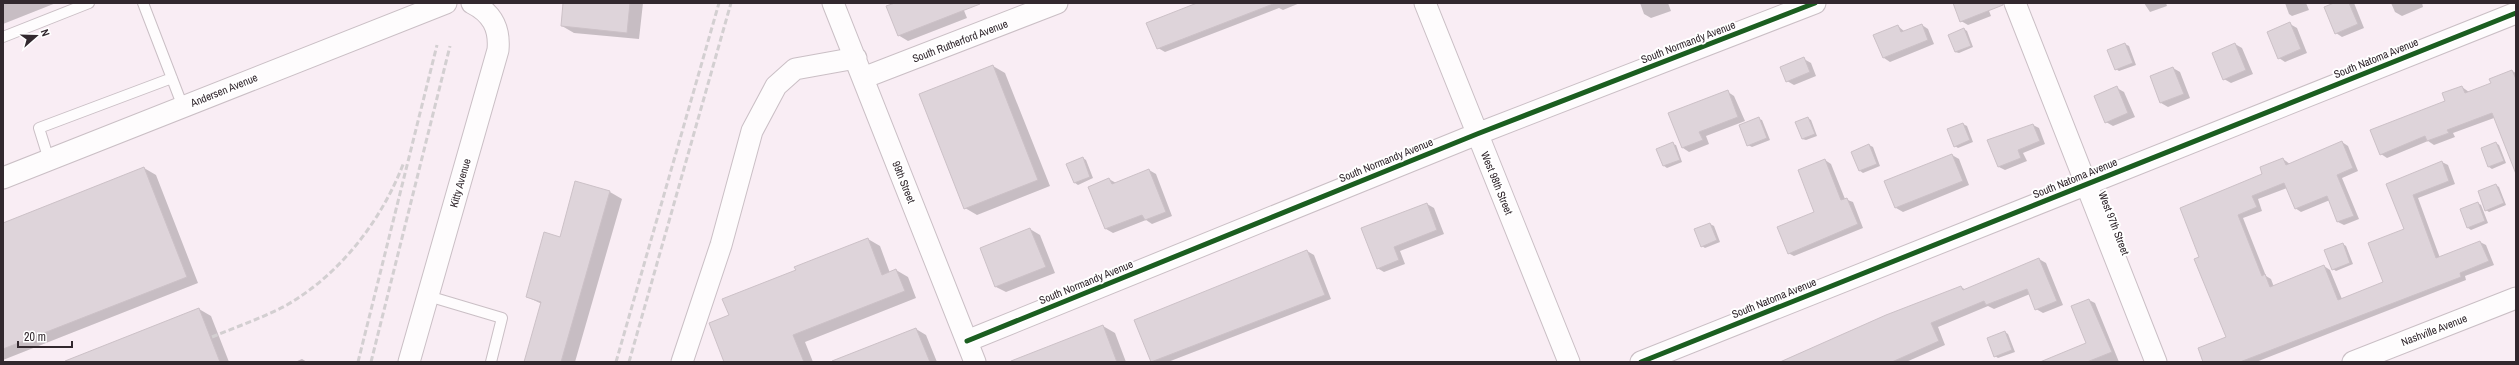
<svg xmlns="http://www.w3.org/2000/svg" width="2519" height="365" font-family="'Archivo Narrow',sans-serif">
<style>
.shadow{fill:#0003}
.building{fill:#ded4da;stroke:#ccc1c7}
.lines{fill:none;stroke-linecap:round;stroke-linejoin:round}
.service-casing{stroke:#cabfc5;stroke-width:12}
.minor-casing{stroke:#cabfc5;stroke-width:23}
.service{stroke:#fefcfd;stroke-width:10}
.minor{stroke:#fefcfd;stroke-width:21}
.rail{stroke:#d3cfd1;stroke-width:3;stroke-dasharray:6 3;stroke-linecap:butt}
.cycleway-casing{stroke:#fff;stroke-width:8}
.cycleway{stroke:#1b5e20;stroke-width:5}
.labels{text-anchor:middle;stroke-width:4;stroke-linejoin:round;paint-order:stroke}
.street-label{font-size:11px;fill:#32282e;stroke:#fff}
</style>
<rect width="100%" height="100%" fill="#f9edf4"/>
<!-- shadow -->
<path class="shadow" d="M3,3h53l-53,21z
M564,3h79l-4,36 -65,-6 -12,-7z
M897,3h64l6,15 -59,23 -10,-6z
M1200,3h100l-17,7 -4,-2 -114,44 -7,-4z
M1640,3h28l3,8 -20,7 -7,-4z
M1954,3h32l5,13 -23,9 -7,-4z
M2144,3h22l1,3 -17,6z
M2285,3h21l3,7 -17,6 -3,-2z
M2336,3h18l10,25 -22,9 -6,-4z
M2391,3h31l1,4 -21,9 -7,-4z
M2290,24l7,4 10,25 -22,9 -6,-4z
M1922,25l6,4 6,15 -44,18 -6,-4 14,-32 7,6z
M1964,29l3,2 6,16 -14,6 -4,-1z
M2125,44l4,2 7,19 -17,6 -3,-2z
M2235,44l7,4 11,26 -22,9 -7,-4z
M1804,59l7,4 5,13 -22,9 -7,-4z
M993,66l12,7 45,113 -73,29 -12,-7z
M2173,68l7,4 10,26 -22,9 -7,-4 -10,-26z
M2512,71l4,2v80l-22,-35 -41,15 2,4 -21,8 -6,-4 -41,17 -6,-4 81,-67 7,5 23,-8z
M2117,88l7,4 11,25 -22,9 -7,-4z
M1728,92l6,4 11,25 -39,15 3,8 -20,8 -6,-4z
M1808,118l3,2 6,16 -11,4 -4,-1z
M1759,119l3,1 8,20 -18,7 -4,-2z
M1963,124l4,2 6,16 -15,6 -3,-2z
M2033,125l6,3 6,16 -22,9 4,8 -22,9 -6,-3 -10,-26z
M2342,142l6,4 10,25 -16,7 17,41 -15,6 -6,-3 -8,-22 -29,12 -6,-4 -8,-20 -29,11 4,12 -19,7 23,58 5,3 3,8 50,-21 6,4 12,29 42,-16 21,-54 -17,-44 54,-23 6,3 7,19 -37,14 22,60 40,-16 6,3 8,20 -29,11 1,4 -210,82h-52l23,-25 -26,-80 63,-82 -3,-7 22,-9 7,5z
M2496,143l3,2 7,18 -14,6 -3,-2 -7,-18z
M1672,144l4,1 6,17 -15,6 -3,-2 -6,-17z
M1869,145l4,2 7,19 -17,7 -3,-2 -8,-19z
M1952,155l7,4 10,26 -66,27 -7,-4z
M1083,158l3,2 7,18 -15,7 -3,-2z
M1825,160l6,4 14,35 8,3 10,26 -69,28 -6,-3 27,-41z
M144,168l12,7 42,108 -195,77v-136z
M1149,170l7,4 16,42 -20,8 -6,-4 -33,13 -7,-4 -17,-42 20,-8 7,4z
M2496,185l3,2 7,18 -17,7 -3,-2z
M610,192l12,7 -47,163h-50l17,-58 -15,-7 33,-59z
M2478,203l3,2 7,18 -17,7 -3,-2 -7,-19z
M1427,204l7,4 10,26 -44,17 5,13 -21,8 -7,-4z
M1710,224l4,2 6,16 -15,6 -3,-2z
M1030,229l10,6 15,38 -49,19 -10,-5 -15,-38z
M868,239l12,7 10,27 6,-3 12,7 8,21 -111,44 8,20h-88l5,-47 67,-44z
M2343,244l3,2 7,18 -17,7 -3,-2z
M1307,251l7,4 17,44 -163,63h-17z
M2039,259l7,4 17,42 -20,8 -7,-4 -6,-15 -36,15 -6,-3 -50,21 7,18 -39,17h-126l181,-75 5,3z
M2089,300l6,3 24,59h-76l44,-18z
M199,309l12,7 18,46h-164z
M1103,326l12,7 11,29h-98z
M916,329l10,6 11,27h-94z
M2005,332l3,2 7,18 -17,6 -3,-2z
M302,359l5,3h-12z"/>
<!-- building -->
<path class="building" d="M563,3h67l-3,30 -66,-7z
M895,3h84l1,1 -82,32 -12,-30z
M1197,3h76v1l-116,45 -11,-26z
M1953,3h50v2l-43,17z
M2334,3h15l9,21 -23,10 -11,-27z
M2290,22l11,27 -23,10 -11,-27z
M1922,24l6,16 -45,18 -10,-23 25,-10 3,7z
M1964,28l7,18 -16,6 -7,-17z
M2125,43l8,20 -18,7 -8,-20z
M2235,43l11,27 -23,10 -11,-27z
M1804,57l6,15 -24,10 -6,-15z
M993,65l45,115 -74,29 -45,-115z
M2173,67l11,27 -24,9 -10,-27z
M2512,70l4,9v95l-24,-61 -45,17 2,3 -22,8 -2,-5 -45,19 -10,-25 75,-29 -3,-8 20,-7 3,7 26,-10 -2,-4z
M2117,86l11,27 -23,10 -11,-27z
M1728,90l10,27 -39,15 4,8 -21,8 -14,-35z
M1759,117l8,21 -20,8 -8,-21z
M1808,117l7,17 -13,5 -7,-17z
M1963,123l7,17 -16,7 -7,-18z
M2033,124l7,17 -22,9 3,8 -23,9 -11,-27z
M2342,141l11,27 -16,7 17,41 -17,6 -10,-26 -32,13 -11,-26 -32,13 5,11 -19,8 24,61 3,-2 5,13 54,-22 14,35 45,-18 -15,-39 36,-14 -18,-45 56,-23 7,20 -36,14 23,63 44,-17 9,20 -29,12 1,4 -221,85h-37l-5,-14 28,-11 -32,-78 5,-2 -19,-49 82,-34 -2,-7 23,-9 3,7z
M1673,142l7,18 -17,6 -7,-17z
M2496,142l8,19 -16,6 -7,-19z
M1869,144l8,20 -18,7 -8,-19z
M1952,154l11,27 -68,27 -11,-27z
M1083,157l7,20 -16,6 -8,-19z
M1825,159l16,41 6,-2 11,26 -70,30 -11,-27 37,-15 -16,-42z
M144,167l43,110 -184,72v-126z
M1149,169l17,43 -21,8 -3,-5 -37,14 -17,-42 21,-9 3,6z
M575,181l35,10 -49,171h-37l17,-60 -15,-5 18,-65 16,5z
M2496,184l8,19 -19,8 -7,-20z
M2478,202l7,19 -18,7 -7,-19z
M1427,203l10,27 -43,17 5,13 -22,9 -16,-41z
M1710,223l7,17 -16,7 -7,-18z
M1030,228l16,39 -51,20 -15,-39z
M868,238l14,37 14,-6 9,22 -112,44 11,27h-80l-15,-39 20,-8 -7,-16 74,-29 -2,-3z
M2343,243l7,20 -18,7 -8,-20z
M1307,250l18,45 -174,67 -17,-42z
M2039,258l18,43 -22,9 -8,-21 -41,16 -2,-4 -53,22 8,18 -47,21h-112l106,-47 75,-29 2,4z
M2089,299l23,53 -25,10h-47l46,-19 -15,-37z
M199,308l21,54h-155v-1z
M1103,325l14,37h-106v-1z
M916,328l14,34h-98v-1z
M2005,331l7,19 -18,7 -7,-19z"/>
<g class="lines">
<defs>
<path id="service" d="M143,3l40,104
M3,37l86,-34
M49,160l-10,-32 133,-50
M428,296l74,22 -11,44"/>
<path id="minor" d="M833,3l142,359
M1425,3l144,359
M2015,3l141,359
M863,78l194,-75
M3,178l443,-175
M967,341l510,-207 338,-131
M409,362l89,-312c2,-22 -6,-37 -26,-47
M682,362l39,-117 31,-114 24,-45 19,-17 61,-11
M1641,362l875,-349
M2353,362l163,-64"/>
</defs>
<!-- service casing -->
<use href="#service" class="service-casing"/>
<!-- minor casing -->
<use href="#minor" class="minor-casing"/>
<!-- service -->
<use href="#service" class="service"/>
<!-- minor -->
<use href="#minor" class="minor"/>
<!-- rail -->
<path class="rail" d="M212,337c24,-10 50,-19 73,-31 55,-31 97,-86 119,-144
M358,362l79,-317
M371,362l79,-316
M616,362l103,-359
M629,362l102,-359"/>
<defs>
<path id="cycleway" d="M967,341l510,-207 338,-131
M1641,362l875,-349"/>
</defs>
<!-- cycleway casing -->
<use href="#cycleway" class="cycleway-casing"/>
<!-- cycleway -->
<use href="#cycleway" class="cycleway"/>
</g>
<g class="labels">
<!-- street labels -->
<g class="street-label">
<text transform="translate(960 41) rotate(-21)" y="4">South Rutherford Avenue</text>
<text transform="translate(1688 42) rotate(-21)" y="4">South Normandy Avenue</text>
<text transform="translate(2376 58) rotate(-22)" y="4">South Natoma Avenue</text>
<text transform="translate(224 90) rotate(-22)" y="4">Andersen Avenue</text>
<text transform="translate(1386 160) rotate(-22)" y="4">South Normandy Avenue</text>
<text transform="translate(2075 178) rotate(-22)" y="4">South Natoma Avenue</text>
<text transform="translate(904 182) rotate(68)" y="4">99th Street</text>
<text transform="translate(460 183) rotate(-74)" y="4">Kitty Avenue</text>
<text transform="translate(1497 183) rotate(68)" y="4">West 98th Street</text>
<text transform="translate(2114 223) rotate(69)" y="4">West 97th Street</text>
<text transform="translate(1086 282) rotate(-22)" y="4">South Normandy Avenue</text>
<text transform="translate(1774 298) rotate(-22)" y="4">South Natoma Avenue</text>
<text transform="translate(2434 330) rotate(-21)" y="4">Nashville Avenue</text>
</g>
</g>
<!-- border -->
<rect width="2519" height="365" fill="none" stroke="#32282e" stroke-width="8"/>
<!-- north arrow -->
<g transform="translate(36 36) rotate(70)" stroke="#ffffff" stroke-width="3" paint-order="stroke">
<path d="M0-3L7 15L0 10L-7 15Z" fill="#32282e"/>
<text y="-6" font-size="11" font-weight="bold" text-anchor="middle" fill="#32282e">N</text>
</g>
<!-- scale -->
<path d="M18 341v6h54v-6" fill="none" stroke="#32282e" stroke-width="2"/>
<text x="24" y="341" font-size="12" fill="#32282e" stroke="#ffffff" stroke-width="3" paint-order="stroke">20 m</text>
</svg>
